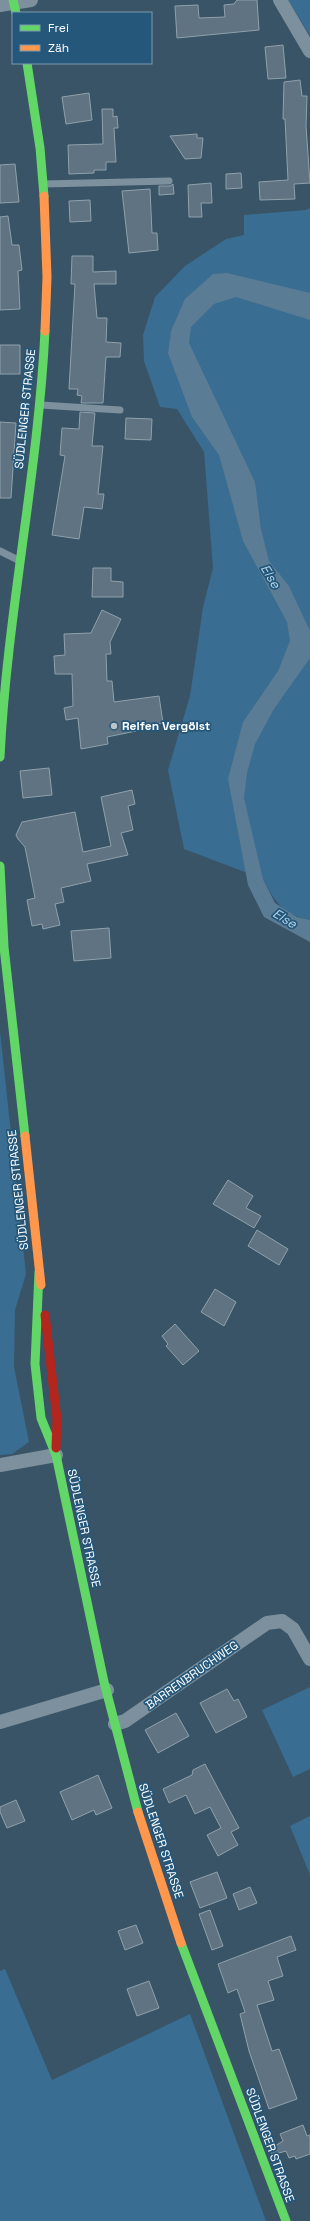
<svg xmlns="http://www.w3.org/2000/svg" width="310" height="2221" font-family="'Space Grotesk',sans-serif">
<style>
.green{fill:#396d91}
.water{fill:#5a7c94}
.building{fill:#5f7382;stroke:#90a1ac}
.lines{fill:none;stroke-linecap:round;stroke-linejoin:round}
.lane{stroke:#7d909d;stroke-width:7}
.street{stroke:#7d909d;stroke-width:14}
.fast{stroke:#63d668;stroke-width:9}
.slow{stroke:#ff974d;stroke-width:9}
.jam{stroke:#b3261e;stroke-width:9}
.poi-dot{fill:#bac3c9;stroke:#25577a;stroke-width:1.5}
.labels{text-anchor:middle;stroke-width:3.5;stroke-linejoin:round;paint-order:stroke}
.street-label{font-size:12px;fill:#fff;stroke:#25577a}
.poi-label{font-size:12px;font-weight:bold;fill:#fff;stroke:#25577a;text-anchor:start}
.water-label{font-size:13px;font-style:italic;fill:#b4d6ec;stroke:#25577a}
</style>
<rect width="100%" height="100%" fill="#395466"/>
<!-- green -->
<path class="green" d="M288,0h22v36z
M310,208v712c-28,-6 -34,-17 -47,-41l-79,-30 -16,-79 22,-74 13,-89 10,-39 -9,-116 -27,-43 -17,-2 -16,-46 -1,-26 12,-38 30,-31 41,-27 18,-4v-20l62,-5z
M0,1031l26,243 -11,36 -1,57 15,75 -17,12 -12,1z
M310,1687v82l-17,8 -31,-67z
M310,1816v59l-20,-49z
M5,1969l47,111 138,-66 76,207h-266v-250z"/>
<!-- water -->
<path class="water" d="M227,273l83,20v27l-74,-23 -22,7 -23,23 -2,16 66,139 6,47 8,32 20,25 21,45v27l-36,51 -19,35 -8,29 -3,25 19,81 12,24 22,14 13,3v22l-46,-25 -16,-32 -20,-106 15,-57 35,-51 12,-30 -3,-19 -44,-81 -24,-86 -27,-38 -24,-64 3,-22 14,-32 28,-25z"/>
<!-- building -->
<path class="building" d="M237,0h20l2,30 -82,8 -2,-32 23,-1 1,13 26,-1 -1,-12 10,-1z
M283,45l3,33 -18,1 -3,-32z
M300,80l2,16h5l-1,30 4,57 -16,1 1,15 -35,1 -1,-18 29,-2 -3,-61h-2l1,-37z
M89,93l3,27 -26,4 -4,-27z
M102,109h11v8l4,-1 1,12h-4l2,34h-10v8h-12v3l-25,1 -1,-29 35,-1z
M197,134v4h6l-2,20 -16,1 -15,-23z
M15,164l4,38 -19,1v-38z
M241,173l1,15 -16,1v-15z
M211,183l1,20h-11l1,14h-13l-1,-32z
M173,184l1,10 -15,1v-9h11z
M150,189l2,44h5l1,17 -29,3 -7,-62z
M90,200l1,21 -21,1 -1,-21z
M8,216l4,29h7l3,25 -4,1 2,38 -20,1v-93z
M72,256h21v16l23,-1v13h-22l3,34h10l-1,24 15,1 -1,14h-14l-3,46h-22l1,-7 -5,-1 1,-6h-9l6,-105h-4z
M0,345h20v29h-20z
M80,412l15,1 -3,33h11l-5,48h6l-2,15 -18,-2 -5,32 -27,-4 13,-79 -5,-1 2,-27 17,1z
M126,418l26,1 -1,21 -26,-1z
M0,422l16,1 -5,75h-11z
M93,568h18v13l12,1v15h-31z
M102,610l19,9 -11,23 1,12h-5l1,27h5l2,21 45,-6 4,27 -28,5 1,3 -29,6 1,7 -27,5 -3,-31 -12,2 -2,-12 9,-2 -1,-32h-17l-1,-18 11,-1 -1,-21 27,-1z
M49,768l3,27 -29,3 -3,-27z
M132,790l3,14 -7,2 5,24 -12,3 7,22 -41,9 4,17 -30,7 3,14 -9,2 5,21 -17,4 -1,-5 -10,2 -5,-26 8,-2 -10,-51 -7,-8 -2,-4 6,-13 53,-10 8,40 28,-6 -10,-49z
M109,928l2,30 -37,3 -3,-30z
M228,1180l25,16 -7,12 15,8 -7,12 -41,-24z
M257,1230l31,19 -9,16 -31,-19z
M215,1289l21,13 -12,24 -23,-14z
M175,1324l24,27 -16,14 -17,-19 2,-2 -6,-8z
M227,1689l7,12 4,-2 9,18 -31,16 -16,-30z
M176,1713l13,23 -31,17 -13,-23z
M205,1764l34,64 -8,4 7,13 -20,11 -11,-21 14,-7 -11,-21 -15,7 -9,-19 -17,8 -6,-14 29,-14 1,-5z
M98,1775l14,33 -16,7 -2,-5 -22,10 -12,-28z
M16,1800l9,21 -18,7 -7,-16v-5z
M217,1872l10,26 -27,10 -10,-26z
M250,1887l7,16 -18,7 -6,-16z
M210,1910l13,36 -11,4 -13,-36z
M136,1925l7,18 -18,7 -7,-19z
M291,1936l5,14 -19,7 6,19 -15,5 6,19 -17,5 15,46 7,-2 18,50 -28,10 -20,-58 -9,-37 5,-2 -8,-23 -9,4 -10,-29z
M149,1981l10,27 -22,8 -10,-27z
M303,2125l4,11 3,-1v19l-14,5 -1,-3 -6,2 -3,-7 -14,4 -2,-6 13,-8 -3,-7z"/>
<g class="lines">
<!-- lane -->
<path class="lane" d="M44,184l125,-3
M41,405l79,5
M0,551l20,10"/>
<!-- street -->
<path class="street" d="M280,0l30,51
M0,5l31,-5
M0,1465l56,-10
M0,1722l107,-32
M115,1724l10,-3 142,-98 15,-2 11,8 17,30"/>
<!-- fast -->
<path class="fast" d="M13,0l3,13
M27,63l13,85 4,48
M0,757c7,-143 38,-283 45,-426
M0,866l4,81 21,189
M39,1272l-4,92 6,54 15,37 48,227 34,130
M181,1943l105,278"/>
<!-- slow -->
<path class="slow" d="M44,196l3,81 -2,54
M25,1136l16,149
M138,1812l43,131"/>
<!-- jam -->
<path class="jam" d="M45,1315l12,104 -1,29"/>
</g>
<!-- markers -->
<circle class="poi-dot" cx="114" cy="726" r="4"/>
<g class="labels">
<!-- street labels -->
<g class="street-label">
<text transform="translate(25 409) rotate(-84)" y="4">SÜDLENGER STRASSE</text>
<text transform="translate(18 1190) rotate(-96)" y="4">SÜDLENGER STRASSE</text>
<text transform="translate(84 1528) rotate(78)" y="4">SÜDLENGER STRASSE</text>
<text transform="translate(192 1675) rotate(-35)" y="4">BARRENBRUCHWEG</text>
<text transform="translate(161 1841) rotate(72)" y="4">SÜDLENGER STRASSE</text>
<text transform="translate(270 2145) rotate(70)" y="4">SÜDLENGER STRASSE</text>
</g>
<!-- poi labels -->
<g class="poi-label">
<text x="122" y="730">Reifen Vergölst</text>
</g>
<!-- water labels -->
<g class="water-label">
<text transform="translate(271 576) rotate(59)" y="5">Else</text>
<text transform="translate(285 918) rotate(31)" y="5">Else</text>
</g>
</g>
<!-- legend -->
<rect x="12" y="12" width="140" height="52" fill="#25577a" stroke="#7c9aaf"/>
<rect x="20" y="25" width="20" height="6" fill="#63d668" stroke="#7c9aaf"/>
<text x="48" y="32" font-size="12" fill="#ffffff">Frei</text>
<rect x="20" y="45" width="20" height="6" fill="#ff974d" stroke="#7c9aaf"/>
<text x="48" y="52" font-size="12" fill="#ffffff">Zäh</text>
</svg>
